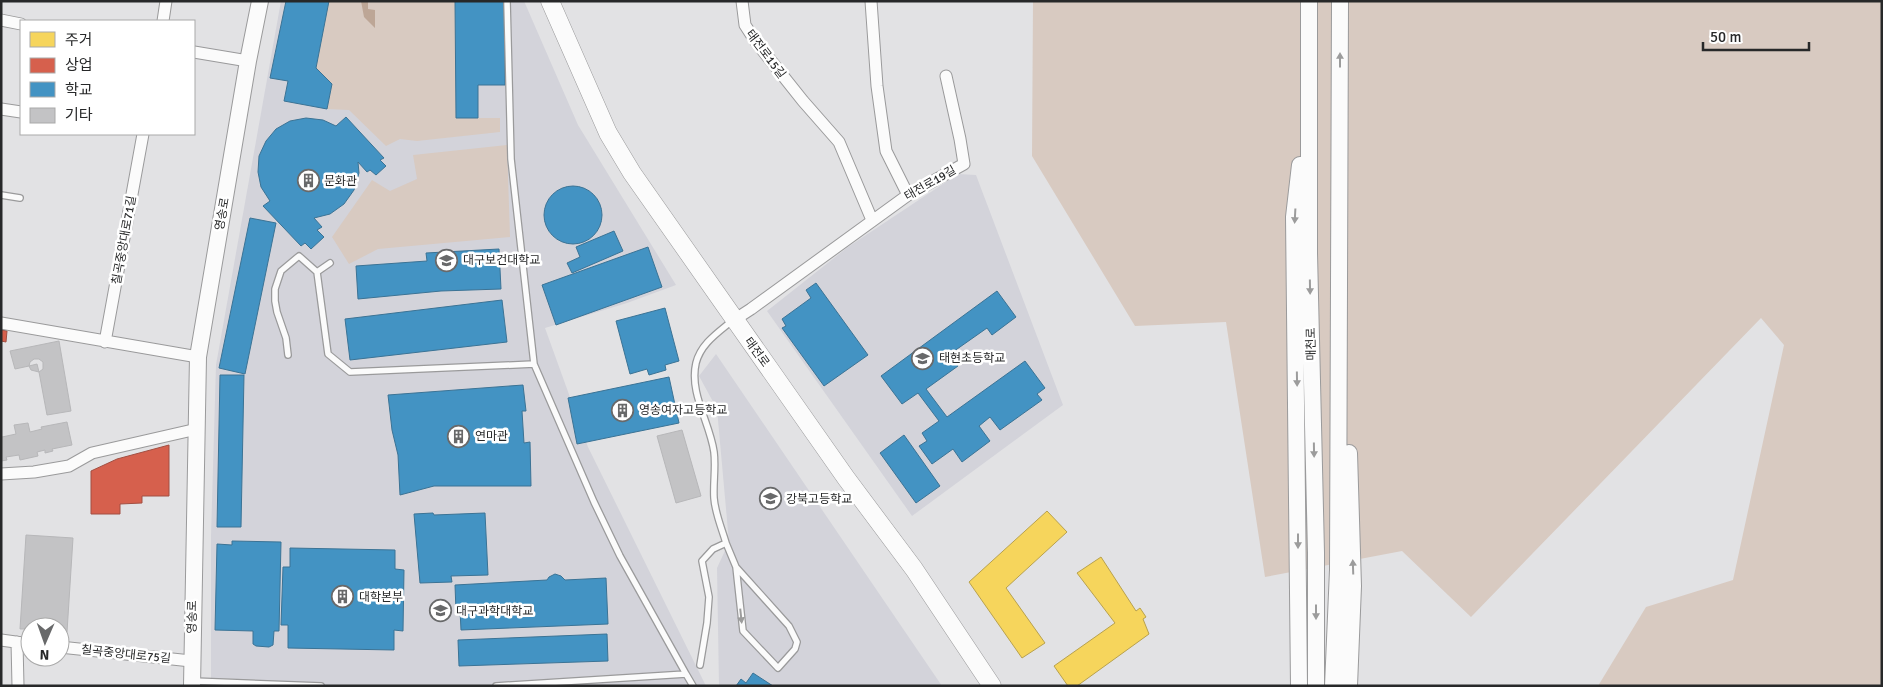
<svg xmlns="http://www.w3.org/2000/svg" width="1883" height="687" font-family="Signika,'Noto Sans KR',sans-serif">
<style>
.built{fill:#d3d3da}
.green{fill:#d8cac1}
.water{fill:#bda696}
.homes{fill:#f6d55c;stroke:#b8a14d}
.shops{fill:#d6604d;stroke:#a24f42}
.schools{fill:#4393c3;stroke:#3b7395}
.building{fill:#c3c3c5;stroke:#b7b7b9}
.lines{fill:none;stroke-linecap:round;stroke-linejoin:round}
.lane-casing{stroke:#9a9a9b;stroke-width:8}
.street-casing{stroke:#9a9a9b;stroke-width:13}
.secondary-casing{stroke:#9a9a9b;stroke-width:18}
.primary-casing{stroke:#9a9a9b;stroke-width:19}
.lane{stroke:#fbfbfb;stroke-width:5.5}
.street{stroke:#fbfbfb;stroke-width:11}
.secondary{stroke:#fbfbfb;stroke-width:16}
.primary{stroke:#fbfbfb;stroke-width:18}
.oneway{fill:#9c9c9c}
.labels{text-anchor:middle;stroke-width:5;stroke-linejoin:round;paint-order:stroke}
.street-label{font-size:12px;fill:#272829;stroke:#fff}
.poi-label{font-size:12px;fill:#272829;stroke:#fff;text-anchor:start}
</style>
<rect width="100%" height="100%" fill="#e2e2e4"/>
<!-- built -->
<path class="built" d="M281,1h243l54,124 98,160 -49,18 -82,25 43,119 118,239h-495v-150l5,-171z
M958,174l18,1 87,230 -151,111 -145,-205 81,-64z
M716,354l226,332h-223l-2,-118 12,-26 -12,-133 -18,-33z"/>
<!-- green -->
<path class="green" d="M329,1h126l1,117h44v14l-83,9 -17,-2 -14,7 -37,-36 -22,-1 5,-25 -16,-16z
M1033,1h849v685h-284l48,-79 87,-27 51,-235 -23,-27 -290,299 -69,-66 -137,26 -39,-255 -91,4 -103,-170z
M507,145l3,92 -132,12 -29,15 -17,-27 40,-57 18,11 27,-12 -4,-24z"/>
<!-- water -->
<path class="water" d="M361,1h7v8l7,1v18l-11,-11z"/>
<!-- homes -->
<path class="homes" d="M1047,511l20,21 -61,56 39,55 -23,15 -53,-76z
M1101,557l35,54 4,-3 6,9 -3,2 6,15 -72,52h-9l-14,-20 61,-43 -38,-50z"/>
<!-- shops -->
<path class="shops" d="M1,330l6,1 -1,11 -5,-1z
M169,445v51h-27v7l-22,1v10h-29v-43l26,-12z"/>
<!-- schools -->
<path class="schools" d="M286,1h43l-13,67 16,16 -5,25 -43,-8 4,-20 -18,-3z
M455,1h49l1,84h-27v33h-22z
M346,117l38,41 -4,2 6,6 -10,9 -6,-5 -3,2 -9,-10 1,11 -5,17 -10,14 -14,10 -16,4 8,9 -5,3 7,7 -13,12 -6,-6 -4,3 -38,-40 7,-5 -9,-14 -3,-15 1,-16 7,-15 10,-12 14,-8 16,-3 17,2 13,6z
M544 215a29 29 0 1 1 58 0a29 29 0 1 1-58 0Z
M250,218l26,5 -31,151 -26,-6z
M614,231l9,20 -51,22 -5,-10 13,-6 -4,-10z
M648,247l14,40 -106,38 -14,-40z
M499,249l2,40 -60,2 -83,8 -2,-33 71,-5 -1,-8z
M816,283l52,72 -44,31 -42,-58 4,-2 -4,-7 29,-21 -5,-8z
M997,291l19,26 -24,18 -5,-7 -37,26 8,12 -32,23 21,28 78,-56 20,27 -8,6 5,6 -42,30 -10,-13 -11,9 11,15 -28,21 -9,-13 -21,15 -13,-18 8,-5 -5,-8 17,-12 -21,-28 -16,11 -21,-28z
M502,300l5,42 -157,18 -5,-41z
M665,308l14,53 -14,4 1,5 -17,5 -2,-6 -17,5 -14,-53z
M220,375h24l-3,152h-24z
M669,377l10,46 -102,21 -9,-46z
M523,385l3,26h-4l2,32 6,-1 1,44h-97l-34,9 -2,-40 -6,-25 -4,-35z
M904,435l36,51 -24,17 -36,-50z
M433,513l1,2 51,-2 3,62 -37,1 1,6 -32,1 -6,-69z
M232,541l49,1 -2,89h-5l-1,14 -4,2 -13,-1 -3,-2v-13l-38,-1 2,-86 15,1z
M290,548l105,2v19l9,1 -1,61 -9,-1v20l-106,-2v-23h-7l2,-58h7z
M555,574l6,2 4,4 41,-2 2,46 -147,6 -1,-20 -4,1 -1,-26 92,-5 2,-3z
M607,634l1,27 -149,5 -1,-26z
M753,673l20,13h-37l5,-7 5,4z"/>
<!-- building -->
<path class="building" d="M59,341l12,70 -24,4 -8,-43 4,-3v-7l-4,-3h-5l-4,3 -1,4 -14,3 -5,-18z
M37,364l2,8 -8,-2 -2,-4z
M67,422l5,23 -20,4 1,2 -8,2v-3l-8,2 1,4 -18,4 -1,-5 -13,2 1,3 -6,1v-26l1,2 14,-3 -2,-9 14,-2 2,9 12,-3 -1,-2z
M682,430l19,66 -25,7 -19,-67z
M26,535l47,3 -6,94 -7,-1v-4h-30v2h-10z"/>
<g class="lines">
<defs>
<path id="lane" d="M1,195l19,3
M330,263l-13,9 11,82 22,18 184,-8
M288,355l-2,-17 -9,-26 -2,-11v-12l6,-18 18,-15 18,16
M726,543l10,24 53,59 8,16 -2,7 -17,19 -35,-37 -7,-64
M700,665l7,-42 2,-26 -7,-36 11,-12 13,-6c-4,-14 -11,-30 -12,-45 -1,-15 2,-31 0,-46 -4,-29 -25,-59 -18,-89 5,-20 23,-31 37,-43
M686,674l7,12
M193,681l128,5
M496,686l190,-12 -66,-118 -26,-54 -60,-138 -23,-205 -4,-158"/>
<path id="street" d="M742,1l3,24 11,17 47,59 36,41 33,78
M871,1l6,85 9,65 22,44
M1,20l20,4
M163,21l3,-20
M194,52l54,9
M1,109l20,3
M734,320l17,-11 157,-114 56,-31 -4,-25 -14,-63
M1,323l197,34
M105,342l38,-208
M1,474l33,-2 35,-6 23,-13 105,-24
M1,640l29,4
M17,642l1,44
M60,647l131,14"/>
<path id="secondary" d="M1309,1v252l7,300v133
M192,686l6,-329 50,-296 12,-60
M1299,686l-5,-469 6,-52
M1333,686l5,-116 2,-569
M1349,686l4,-100 -4,-133"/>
<path id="primary" d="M550,1l58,132 24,40 214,305 68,91 78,117"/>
</defs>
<!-- lane casing -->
<use href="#lane" class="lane-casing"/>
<!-- street casing -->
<use href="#street" class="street-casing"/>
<!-- secondary casing -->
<use href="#secondary" class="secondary-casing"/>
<!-- primary casing -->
<use href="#primary" class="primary-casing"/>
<!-- lane -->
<use href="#lane" class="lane"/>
<!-- street -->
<use href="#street" class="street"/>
<!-- secondary -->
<use href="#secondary" class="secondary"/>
<!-- primary -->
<use href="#primary" class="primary"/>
</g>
<!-- one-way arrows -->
<defs><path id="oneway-solid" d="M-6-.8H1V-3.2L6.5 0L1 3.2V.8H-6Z" transform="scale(1.25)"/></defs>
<g class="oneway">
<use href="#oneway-solid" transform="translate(1340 60) rotate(-90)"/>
<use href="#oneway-solid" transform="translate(1295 216) rotate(93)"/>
<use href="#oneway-solid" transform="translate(1310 287) rotate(89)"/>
<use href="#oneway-solid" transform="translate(1297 379) rotate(89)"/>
<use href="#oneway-solid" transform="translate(1314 450) rotate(89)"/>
<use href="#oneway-solid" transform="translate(1298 541) rotate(90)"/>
<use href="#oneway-solid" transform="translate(1353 567) rotate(-92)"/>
<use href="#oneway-solid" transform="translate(1316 612) rotate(90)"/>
<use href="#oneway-solid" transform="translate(741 616) rotate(84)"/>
</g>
<!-- icons -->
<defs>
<symbol id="building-ring" viewBox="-11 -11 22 22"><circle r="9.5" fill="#fff" stroke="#68696a" stroke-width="1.5"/><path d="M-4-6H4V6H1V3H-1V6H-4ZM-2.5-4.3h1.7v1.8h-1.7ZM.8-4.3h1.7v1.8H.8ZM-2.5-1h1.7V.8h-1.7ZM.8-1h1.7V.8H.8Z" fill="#68696a"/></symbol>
<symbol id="university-ring" viewBox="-11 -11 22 22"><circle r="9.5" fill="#fff" stroke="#68696a" stroke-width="1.5"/><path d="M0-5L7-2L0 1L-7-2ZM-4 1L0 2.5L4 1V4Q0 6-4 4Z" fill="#68696a"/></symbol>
<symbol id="school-ring" viewBox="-11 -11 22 22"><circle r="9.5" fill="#fff" stroke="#68696a" stroke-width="1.5"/><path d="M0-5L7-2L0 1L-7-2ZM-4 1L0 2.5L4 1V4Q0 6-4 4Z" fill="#68696a"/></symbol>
</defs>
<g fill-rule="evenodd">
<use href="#building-ring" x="296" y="168" width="25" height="25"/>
<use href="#university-ring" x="434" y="248" width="25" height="25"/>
<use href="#school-ring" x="910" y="346" width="25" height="25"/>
<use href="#building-ring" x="610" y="398" width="25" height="25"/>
<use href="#building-ring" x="446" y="424" width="25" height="25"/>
<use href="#school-ring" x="758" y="486" width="25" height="25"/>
<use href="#building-ring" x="330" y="584" width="25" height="25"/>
<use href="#university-ring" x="428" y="598" width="25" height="25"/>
</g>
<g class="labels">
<!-- street labels -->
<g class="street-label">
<text transform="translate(766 54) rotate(53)" y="4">태전로15길</text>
<text transform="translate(930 183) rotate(-30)" y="4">태전로19길</text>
<text transform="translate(222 214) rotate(-80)" y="4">영송로</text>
<text transform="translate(124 240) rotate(-80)" y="4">칠곡중앙대로71길</text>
<text transform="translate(1311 344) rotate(-91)" y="4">매천로</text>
<text transform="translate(757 352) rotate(54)" y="4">태전로</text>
<text transform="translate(192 617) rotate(-89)" y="4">영송로</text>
<text transform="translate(126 654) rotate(6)" y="4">칠곡중앙대로75길</text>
</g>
<!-- poi labels -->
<g class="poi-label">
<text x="324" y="185">문화관</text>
<text x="463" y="264">대구보건대학교</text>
<text x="939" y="362">태현초등학교</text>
<text x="639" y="414">영송여자고등학교</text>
<text x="475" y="440">연마관</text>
<text x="786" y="503">강북고등학교</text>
<text x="359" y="601">대학본부</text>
<text x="456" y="615">대구과학대학교</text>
</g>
</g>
<!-- border -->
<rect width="1883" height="687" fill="none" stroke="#272829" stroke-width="5"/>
<!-- legend -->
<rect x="20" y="20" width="175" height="115" fill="#ffffff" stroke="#a9a9a9"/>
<rect x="30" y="32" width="25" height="15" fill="#f6d55c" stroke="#a9a9a9"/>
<text x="65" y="45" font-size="15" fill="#272829">주거</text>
<rect x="30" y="58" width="25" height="15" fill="#d6604d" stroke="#a9a9a9"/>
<text x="65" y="70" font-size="15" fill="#272829">상업</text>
<rect x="30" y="82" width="25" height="15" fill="#4393c3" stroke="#a9a9a9"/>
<text x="65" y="95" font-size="15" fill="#272829">학교</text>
<rect x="30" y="108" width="25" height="15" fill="#c3c3c5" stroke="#a9a9a9"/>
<text x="65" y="120" font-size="15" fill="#272829">기타</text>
<!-- north arrow -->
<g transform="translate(45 642) rotate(182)"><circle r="24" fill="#ffffff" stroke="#a9a9a9"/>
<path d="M0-4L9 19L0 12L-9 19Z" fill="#68696a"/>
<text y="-8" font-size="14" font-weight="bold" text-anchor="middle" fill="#272829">N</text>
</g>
<!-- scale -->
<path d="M1703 42v8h106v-8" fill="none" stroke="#272829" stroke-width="2.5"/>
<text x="1710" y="42" font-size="15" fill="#272829" stroke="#ffffff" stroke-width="4" paint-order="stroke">50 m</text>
</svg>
